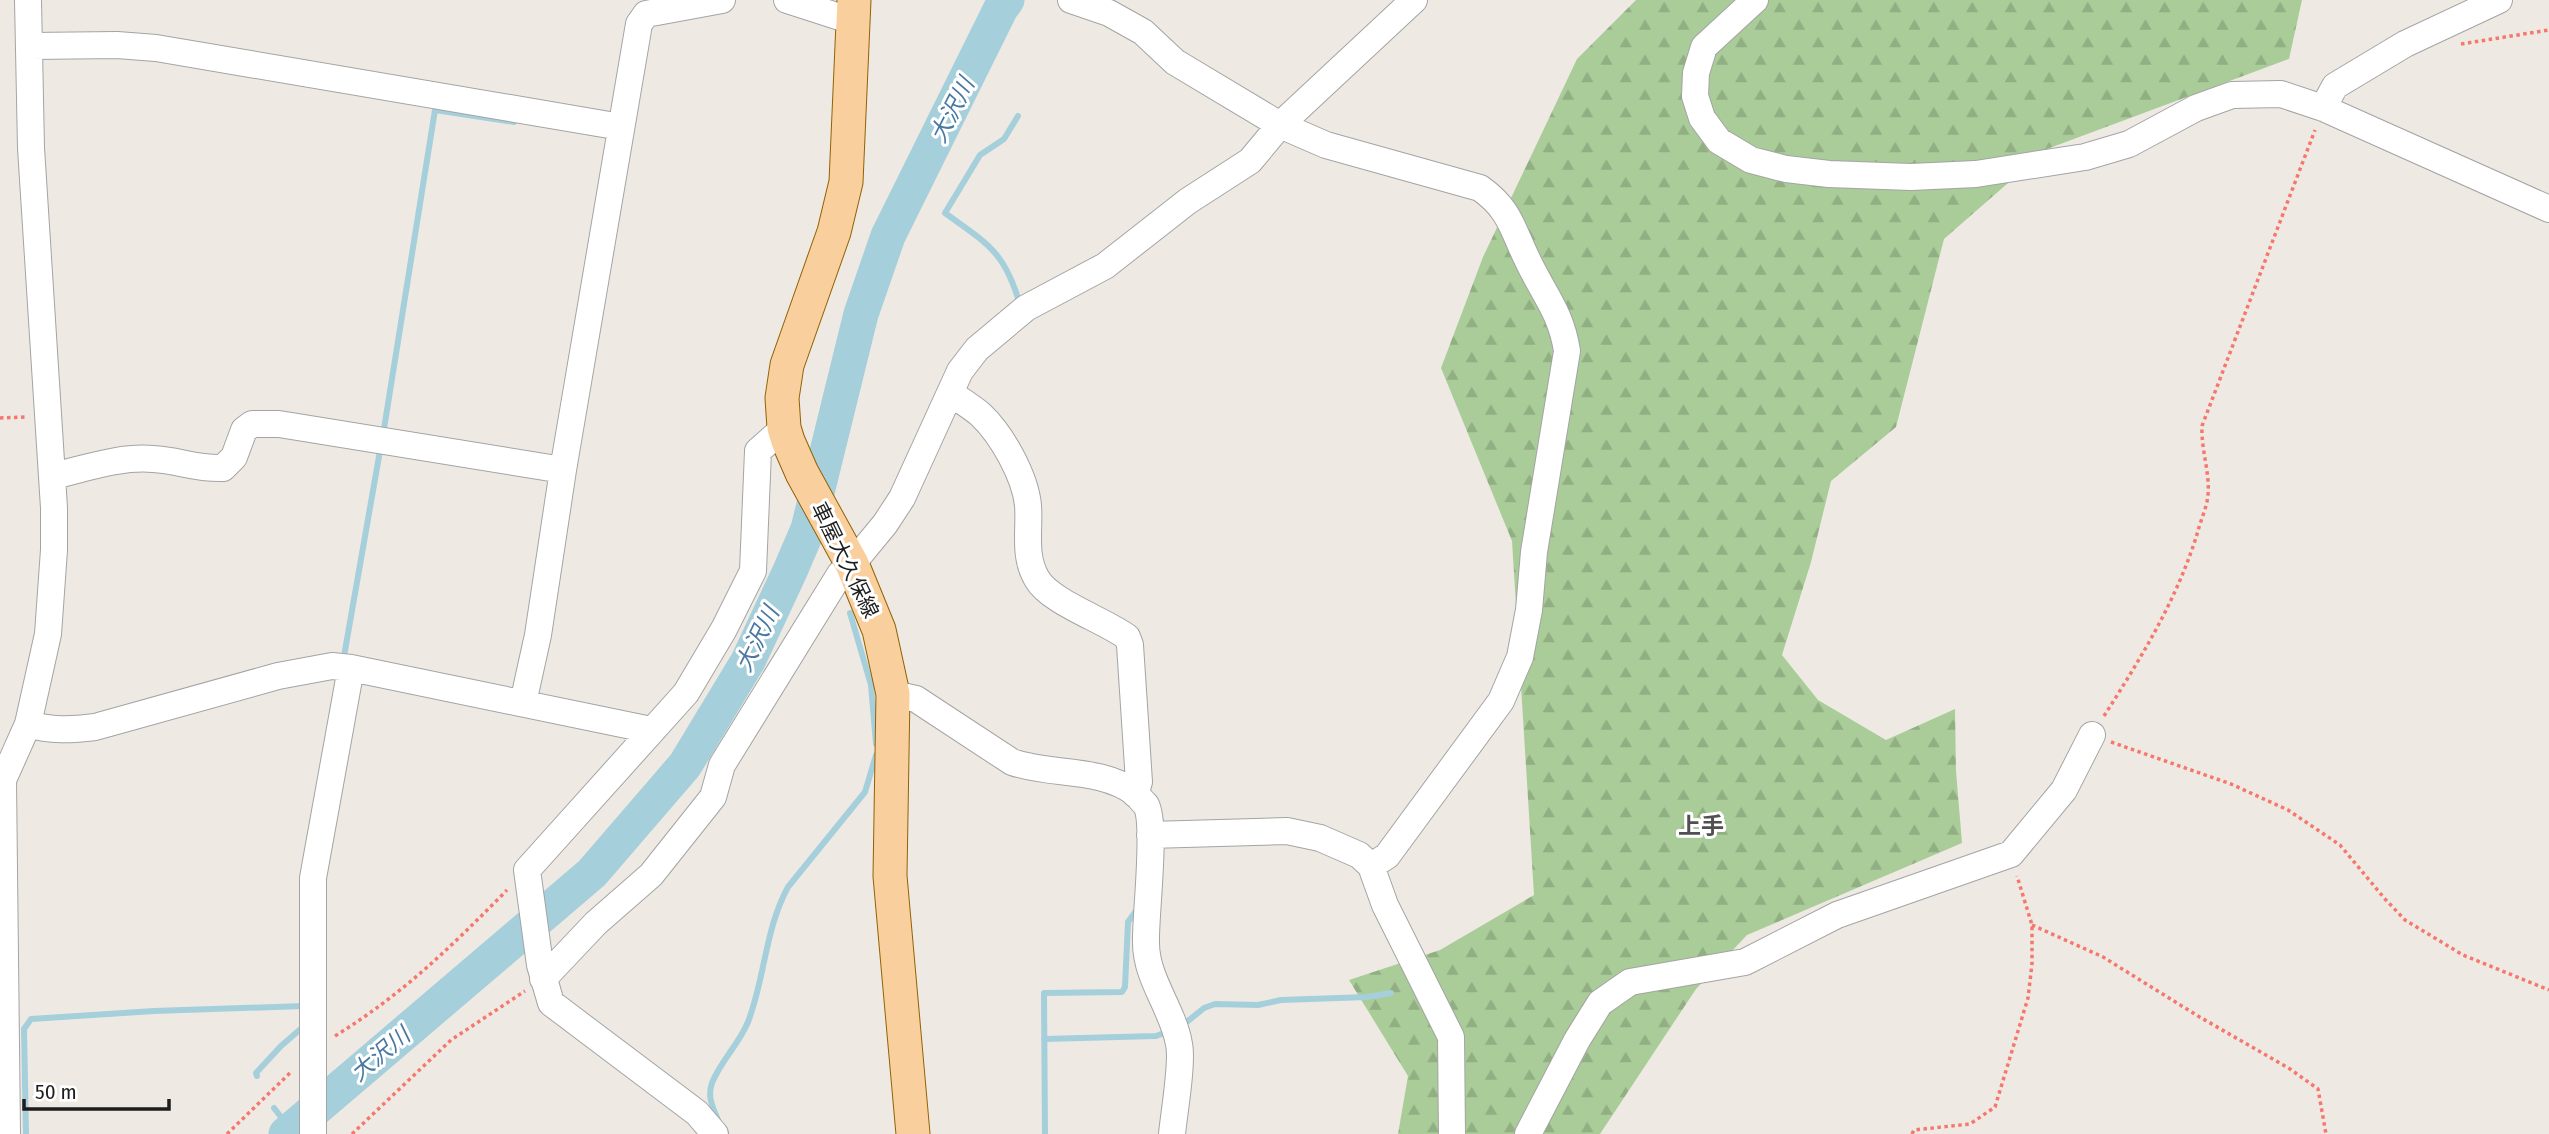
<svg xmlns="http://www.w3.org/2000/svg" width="2549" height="1134" font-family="'Fira Sans Condensed','Noto Sans JP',sans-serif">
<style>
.forest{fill:url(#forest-firs)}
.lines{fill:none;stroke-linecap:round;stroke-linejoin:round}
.stream{stroke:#a5cfdb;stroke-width:6}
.river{stroke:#a5cfdb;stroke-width:35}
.minor-casing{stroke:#a4a4a4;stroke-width:28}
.major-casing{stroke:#926104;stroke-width:35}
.path{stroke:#f6786d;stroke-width:3.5;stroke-dasharray:3.5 3.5;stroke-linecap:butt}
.minor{stroke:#fff;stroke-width:26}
.major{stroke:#f9d09d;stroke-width:33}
.labels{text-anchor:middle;stroke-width:6;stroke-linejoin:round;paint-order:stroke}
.street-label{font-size:21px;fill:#1d1d1d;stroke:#fff}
.water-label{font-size:23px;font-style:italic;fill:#4978a2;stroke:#fff}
.neighbourhood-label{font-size:23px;font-weight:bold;fill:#505050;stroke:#fff}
</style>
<defs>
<pattern id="forest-firs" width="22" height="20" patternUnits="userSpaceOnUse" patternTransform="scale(1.75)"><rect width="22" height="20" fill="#a9cc99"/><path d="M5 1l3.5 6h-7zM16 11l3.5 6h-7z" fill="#91af83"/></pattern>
</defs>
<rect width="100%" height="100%" fill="#eeeae3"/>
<!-- forest -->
<path class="forest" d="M1636,0h666l-13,59 -242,90 -103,90 -48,188 -65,54 -20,81 -29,93 36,45 68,40 69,-31 1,62 6,72 -215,92 -51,54 -96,145h-202l10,-58 -59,-96 91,-30 94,-55 -22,-354 -71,-173 42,-111 94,-198z"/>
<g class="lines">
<!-- stream -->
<path class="stream" d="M1018,116l-14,23 -24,16 -35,58c43,31 60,39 75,92
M383,435l52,-325 79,12
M850,613l21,72 5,59
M343,662l38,-217
M1183,1025l21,-17 11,-4 43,1 23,-5 86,-3 24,-4
M1044,1039l112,-3 11,-4
M257,1076l-1,-3 25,-27 23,-20v-3
M274,1108l17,22
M718,1120c-5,-12 -11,-23 -6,-37 8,-21 27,-39 36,-61 17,-44 17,-93 40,-135l77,-95 11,-37
M26,1134l-2,-105 7,-10 123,-8 150,-5
M1045,1134l-1,-141 78,-1 3,-5 3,-65 10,-14"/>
<!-- river -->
<path class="river" d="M286,1134l306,-261 93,-108 63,-104 42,-90 18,-42 53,-215 27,-78 113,-228 6,-8"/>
<defs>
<path id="minor" d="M787,0l65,21
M1071,0l38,13 34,19 32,30 105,63 46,20 154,43c31,22 32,41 48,73 16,34 33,51 39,90l-33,201 -5,58 -9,47 -19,44 -114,155 -16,10
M1755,0l-51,47 -8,26 -1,23 7,22 17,23 32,19 35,9 43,5 82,3 65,-3 109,-17 44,-13 67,-36 36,-13 49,-1 42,14 226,101
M31,46l86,-1 39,3 465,79
M2323,108l12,-22 70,-42 94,-44
M950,393c10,7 22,14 31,22 21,20 44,61 47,90 2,25 -5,51 9,74 13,23 67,41 90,58l3,8 9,137 -4,12
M52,476c32,-7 68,-20 101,-17 25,1 42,10 70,9l11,-11 10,-27 8,-6h27l284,46
M893,694l23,5 96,63c39,14 88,5 123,31 3,3 8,9 11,12 11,20 -1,111 0,138 0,36 27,66 33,101 4,18 -5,69 -7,90
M523,703l15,-68 25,-165 76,-446 7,-10 76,-14
M28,724c23,7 43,6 67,3l183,-51 54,-10 19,2 300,62
M1150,835l137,-4 33,7 39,17 12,11 14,39 66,132 1,97
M543,979l53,-56 55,-48 62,-78 9,-32 118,-191 12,-10 33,-40 17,-26 58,-127 17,-22 49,-41 79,-42 83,-65 62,-40 30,-36 134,-125
M7,1134l-4,-354 25,-56 20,-90 6,-84v-42l-23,-360 -3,-148
M313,1134v-256l38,-210
M715,1134l-18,-21 -146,-110 -11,-38 -13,-95 159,-177 38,-64 29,-58 5,-120 26,-23
M1528,1134l49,-94 23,-37 30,-21 115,-20 92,-47 174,-61 53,-64 28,-55"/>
<path id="major" d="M854,0l-8,182 -12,50 -47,133 -5,33 2,30 4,13 14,32 50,91 27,66 14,64 -3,182 23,258"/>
</defs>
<!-- minor casing -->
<use href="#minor" class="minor-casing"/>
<!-- major casing -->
<use href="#major" class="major-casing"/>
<!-- path -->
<path class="path" d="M2461,44l88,-14
M0,418l26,-1
M2104,716c37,-58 74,-118 94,-185 3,-12 9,-24 10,-36 2,-23 -7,-45 -6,-69l113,-296
M2111,742l120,42 57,26 52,35 45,54 20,21 58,35 86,35
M2032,925l71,32 95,59 92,53 28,20 8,45
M335,1036c68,-42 117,-90 172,-146
M227,1134l64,-62
M352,1134l99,-94 74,-49
M1912,1134l2,-4 56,-6 25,-17 33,-109 4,-34v-39l-15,-49"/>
<!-- minor -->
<use href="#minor" class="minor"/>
<!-- major -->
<use href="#major" class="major"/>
</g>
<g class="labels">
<!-- street labels -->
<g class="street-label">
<text transform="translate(845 560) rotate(64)" y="7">車屋大久保線</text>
</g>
<!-- water labels -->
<g class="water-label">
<text transform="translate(952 110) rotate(-63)" y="8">大沢川</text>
<text transform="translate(757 639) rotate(-64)" y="8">大沢川</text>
<text transform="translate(380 1054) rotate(-40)" y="8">大沢川</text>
</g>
<!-- neighbourhood labels -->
<g class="neighbourhood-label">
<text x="1701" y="834">上手</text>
</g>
</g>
<!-- scale -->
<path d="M24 1099v10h145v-10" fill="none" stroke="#1d1d1d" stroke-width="3.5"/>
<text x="35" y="1099" font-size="21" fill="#1d1d1d" stroke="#ffffff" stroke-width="5" paint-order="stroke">50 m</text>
</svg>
